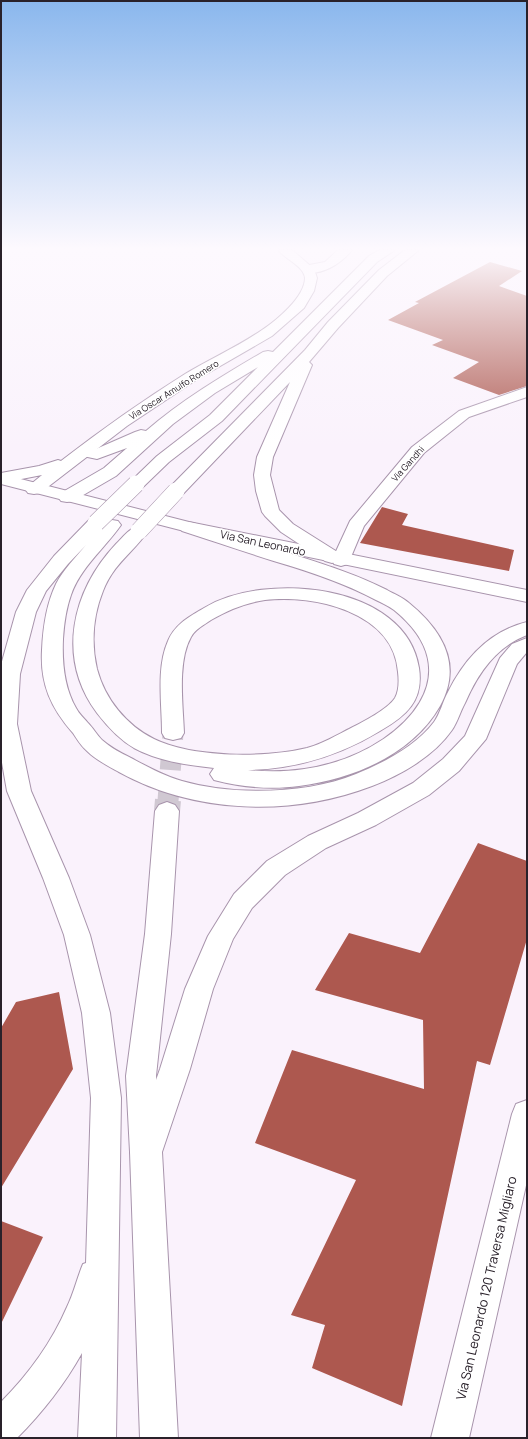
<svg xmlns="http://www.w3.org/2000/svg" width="528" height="1439" font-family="Manrope,sans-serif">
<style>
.building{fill:#ad584f}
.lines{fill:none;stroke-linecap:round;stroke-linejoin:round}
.highway-tunnel-far1{stroke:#d0c8d2;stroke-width:21;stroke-dasharray:21 10;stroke-linecap:butt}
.highway-tunnel{stroke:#d0c8d2;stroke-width:26;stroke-dasharray:26 14;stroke-linecap:butt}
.street-casing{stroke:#a894ac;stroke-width:2}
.secondary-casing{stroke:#a894ac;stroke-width:2}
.primary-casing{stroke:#a894ac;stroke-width:2}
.highway-casing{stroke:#a894ac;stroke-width:2}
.street{fill:#fff;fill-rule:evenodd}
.secondary{fill:#fff;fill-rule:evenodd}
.primary{fill:#fff;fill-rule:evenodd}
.highway{fill:#fff;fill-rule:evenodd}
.highway-bridge-casing{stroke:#a894ac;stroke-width:18;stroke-linecap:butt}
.highway-bridge{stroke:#fff;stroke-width:17}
.labels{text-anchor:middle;stroke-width:3;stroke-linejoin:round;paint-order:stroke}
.far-street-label{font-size:9px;fill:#29212a;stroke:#fff}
.street-label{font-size:11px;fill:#29212a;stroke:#fff}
.near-street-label{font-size:13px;fill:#29212a;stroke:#fff}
</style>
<rect width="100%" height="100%" fill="#faf2fc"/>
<!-- building -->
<path class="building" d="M490,262l32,9 -23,15 28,10v90l-28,9 -46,-17 26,-16 -47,-17 11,-5 -55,-20 31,-17 -4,-1z
M382,507l26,7 -6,11 112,25 -5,21 -149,-28z
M478,843l49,18v78l-37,126 -13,-4 -75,345 -90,-38 13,-43 -34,-10 65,-135 -101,-37 37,-93 132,39 -1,-69 -108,-30 34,-57 71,20z
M59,992l14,77 -72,119v-160l15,-26z
M1,1221l42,16 -42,87z"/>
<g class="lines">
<!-- highway-tunnel-far1 -->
<path class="highway-tunnel-far1" d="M168,801l5,-68"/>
<!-- highway-tunnel -->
<path class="highway-tunnel" d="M167,811l1,-11"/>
<defs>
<path id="street" d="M338,250h14c-11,14 -31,26 -48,22l-2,-3 2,-3 21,-4z
M527,387v10l-58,20 -45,36 -60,73 -16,38 -7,2 -7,-2 -2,-4 18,-39 62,-74 47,-36z
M527,1100v81l-58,257h-38l81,-324 4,-10z"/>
<path id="secondary" d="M278,250h14l22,19 3,9 -3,13 -10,17 -32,28 -76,44 -69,46 -87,67 -6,1 -6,-1 -3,-4 17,-14 -41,8v-10l38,-7 19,-6 3,1c40,-31 81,-60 124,-87 25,-15 52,-27 77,-44 14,-9 43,-33 43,-52 -1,-12 -20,-19 -27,-28z"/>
<path id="primary" d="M1,474l188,48 338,68v12l-339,-70 -187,-48z
M527,638v14l-10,12 -31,75 -27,32 -30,24 -53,30 -50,23 -41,27 -33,33 -19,31 -20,50 -23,80 -28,83 16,286h-38l-10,-286 30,-83 25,-80 23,-53 26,-42 33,-33 41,-25 50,-23 55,-30 30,-24 22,-23 35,-78 12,-14z"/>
<path id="highway" d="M379,250h16l-18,12 -155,159 -53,41 -27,26 -6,1 -6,-1 -2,-4 29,-28 53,-41 48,-48 -43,26 -42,31 -57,52 -43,25 -6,1 -6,-1 -3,-4 3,-4 43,-25 23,-20 -30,11 -19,-4 -2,-3 2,-3 6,-2 12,2 39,-17 6,-2 5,1c36,-31 76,-55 117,-79l5,-1 5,1 96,-96z
M405,250h14l-32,26 -49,52 -29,34 3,3 -39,92 -3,18 9,35 14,14 46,29 2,4 -2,4 -7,2 -7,-2 -44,-29 -16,-16 -3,-4 -6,-21 -2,-16 3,-18 33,-75 -108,113 -6,1 -6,-1 -3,-4 3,-4 135,-137 23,-28 51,-52z
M96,518l6,1 3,3 7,-2 6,1 3,4c-16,23 -41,43 -50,70 -5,14 -7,29 -8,44 -1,24 1,48 13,69 3,6 8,10 12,15 5,5 9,12 14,17 9,8 19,13 29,18 17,9 33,18 51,23 52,15 125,13 174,-7 27,-11 60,-28 78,-52 6,-8 9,-21 14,-30 17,-34 42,-61 79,-70v13c-31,12 -49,38 -62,68 -5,9 -7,18 -13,27 -18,26 -51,45 -80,56 -81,31 -177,28 -253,-14 -11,-6 -23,-12 -32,-21 -6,-5 -10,-12 -14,-18 -22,-25 -33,-49 -31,-83 1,-22 4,-45 14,-66 7,-14 20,-27 30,-39l-18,19 -22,27 -10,21 -16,62 -3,50 14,67 38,87 21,57 20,78 11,85 -5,340h-38l4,-85c-18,32 -39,59 -65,85h-16v-36c27,-27 51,-60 66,-95 7,-14 10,-29 16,-43l3,-1 5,-165 -9,-85 -18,-78 -21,-57 -36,-87 -6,-34v-92l15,-53 11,-22 27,-34 36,-37z
M188,522c28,6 55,17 82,25 39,13 80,24 117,43 7,4 15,7 22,13 33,27 54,62 31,103 -28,49 -87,73 -141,80 -28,4 -58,1 -85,-6l-4,-6 4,-6c-27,-3 -56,-7 -80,-20 -14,-8 -27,-22 -37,-35 -41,-55 -25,-122 19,-169 9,-9 16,-20 29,-17l3,4c-15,22 -34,32 -45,60 -10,25 -12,52 -6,78 8,30 29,56 57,70 39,19 111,19 153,9 15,-4 30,-13 44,-20 12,-6 37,-19 44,-30 4,-7 4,-18 3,-26 -4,-60 -84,-78 -133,-72 -20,3 -37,10 -54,20 -7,5 -16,9 -20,17 -14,25 -8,68 -7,96l-3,5 -8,2 -8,-2 -3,-5c0,-29 -6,-65 6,-92 7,-17 21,-24 36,-33 60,-37 202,-25 215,60 5,33 -13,48 -39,63 -41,25 -84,38 -132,39 28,3 57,1 84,-7 72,-21 141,-89 62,-153 -5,-4 -12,-7 -18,-10 -32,-17 -65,-28 -99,-38 -32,-10 -64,-21 -95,-31l-3,-4 3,-4z
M167,802l8,3 4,6 -8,123 -15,142 6,76 -5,10 -11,5 -11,-5 -5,-10 -4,-76 19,-142 10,-123 4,-6z"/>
</defs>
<!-- street casing -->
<use href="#street" class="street-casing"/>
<!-- secondary casing -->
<use href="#secondary" class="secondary-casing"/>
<!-- primary casing -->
<use href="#primary" class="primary-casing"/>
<!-- highway casing -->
<use href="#highway" class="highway-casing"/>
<!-- street -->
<use href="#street" class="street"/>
<!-- secondary -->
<use href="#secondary" class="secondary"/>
<!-- primary -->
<use href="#primary" class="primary"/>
<!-- highway -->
<use href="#highway" class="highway"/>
<defs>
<path id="highway-bridge" d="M96,523l40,-39
M139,531l37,-40"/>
</defs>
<!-- highway-bridge casing -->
<use href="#highway-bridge" class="highway-bridge-casing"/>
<!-- highway-bridge -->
<use href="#highway-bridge" class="highway-bridge"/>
</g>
<!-- sky -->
<linearGradient id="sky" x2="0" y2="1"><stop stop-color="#8ab7ed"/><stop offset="0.55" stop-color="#fdf9fe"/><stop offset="1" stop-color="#fdf9fe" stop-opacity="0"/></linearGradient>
<rect width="528" height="452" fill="url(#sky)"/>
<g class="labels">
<!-- far-street labels -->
<g class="far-street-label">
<text transform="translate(174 390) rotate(-32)" y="3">Via Oscar Amulfo Romero</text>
<text transform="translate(408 464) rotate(-48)" y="3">Via Gandhi</text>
</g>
<!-- street labels -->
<g class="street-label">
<text transform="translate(263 543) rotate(12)" y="4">Via San Leonardo</text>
</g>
<!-- near-street labels -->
<g class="near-street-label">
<text transform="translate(486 1288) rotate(-77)" y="5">Via San Leonardo 120 Traversa Migliaro</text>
</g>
</g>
<!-- border -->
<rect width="528" height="1439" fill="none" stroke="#29212a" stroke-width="4"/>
</svg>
